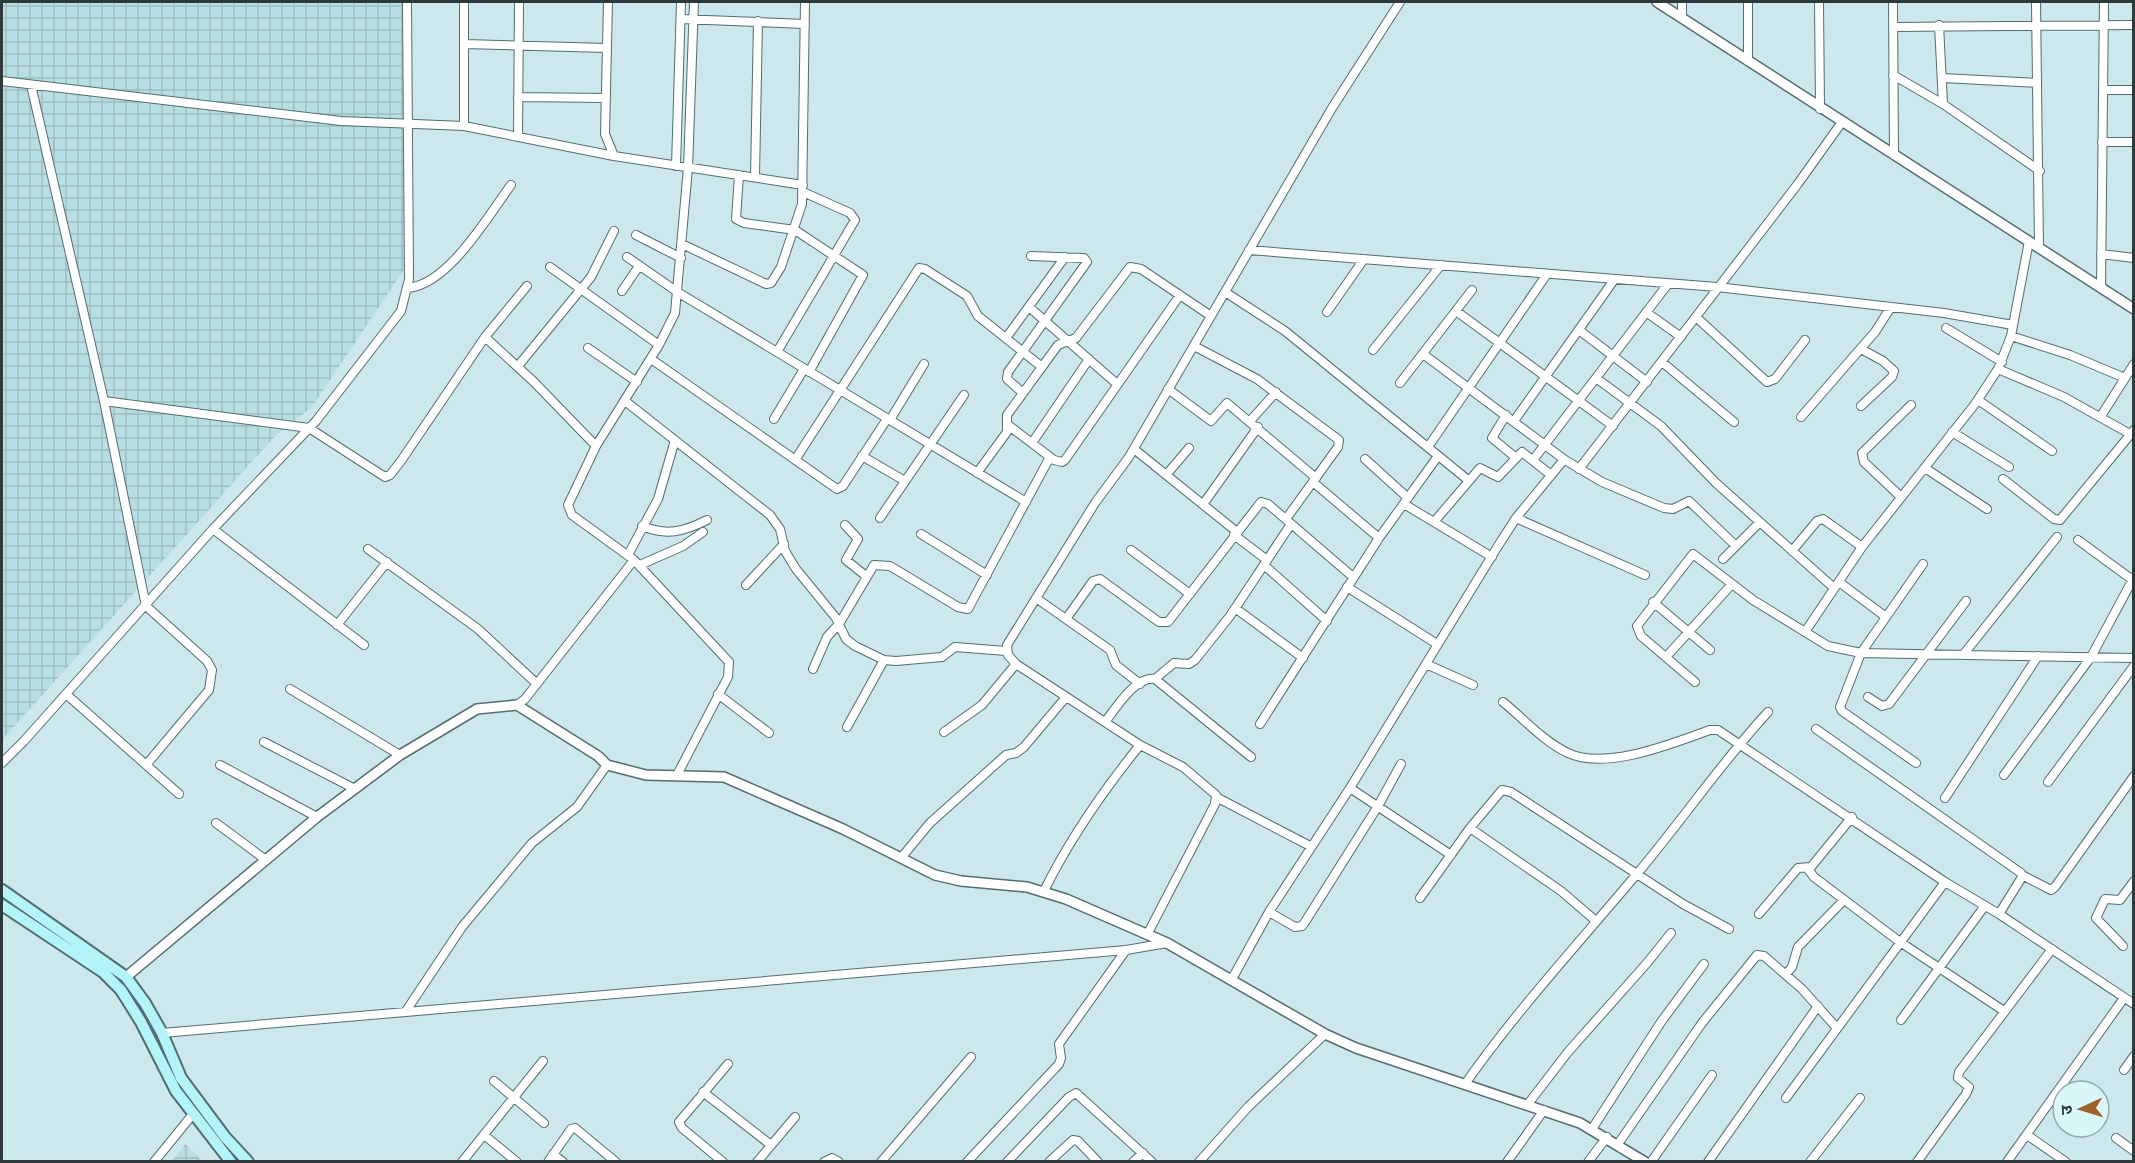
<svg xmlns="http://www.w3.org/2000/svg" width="2135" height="1163" font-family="Quicksand,'Noto Sans Devanagari',sans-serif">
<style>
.industrial{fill:url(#industrial-grid)}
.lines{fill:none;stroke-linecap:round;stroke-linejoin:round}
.minor-casing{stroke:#546d71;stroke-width:10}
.tertiary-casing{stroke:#546d71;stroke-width:12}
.secondary-casing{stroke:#546d71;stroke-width:14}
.minor{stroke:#fff;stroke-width:8}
.tertiary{stroke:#fff;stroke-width:9}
.secondary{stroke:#b3f4f9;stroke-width:10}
</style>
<defs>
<pattern id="industrial-grid" width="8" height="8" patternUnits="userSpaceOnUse" patternTransform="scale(1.5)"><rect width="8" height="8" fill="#b7dee3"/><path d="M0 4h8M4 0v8" fill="none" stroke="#9ebfc4"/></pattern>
</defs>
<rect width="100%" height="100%" fill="#cce8ec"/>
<!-- industrial -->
<path class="industrial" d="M2,2h401l2,266 -94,140 -34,26 -275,306z
M185,1144l17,17h-30z"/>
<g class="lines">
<defs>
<path id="minor" d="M608,2l-3,132 9,22
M1748,2v59
M1819,2l1,107
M1893,2l1,153
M2036,2l3,245
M1682,18v-16
M681,19l124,5
M1939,25l4,79
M1894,27l240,-2
M464,44l143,4
M1893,75l50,29 97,67
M1942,78l95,5
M2,81l339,40 123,5 150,30 189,29
M31,85l73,316 42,205 61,55 5,9 -3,20 -63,75
M2103,90h31
M518,97l88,1
M464,126v-124
M518,137l1,-135
M2102,142h32
M676,166l5,-164
M739,175l-3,44 8,4 51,7 68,45 -54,97
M755,177l3,-156
M636,235l45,23
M682,244l84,40 5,-1 10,-16 21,-63 3,-202
M1249,250l468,37 227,26 69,12
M2101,254l33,4
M627,257l52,36 347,209
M550,267l109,78
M408,288c41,-4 80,-72 103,-103
M2101,288l3,-286
M622,291l17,-25
M1225,292l60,39 183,149
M1029,307l88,77
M1456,311l157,115
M1327,312l37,-53
M1646,312l35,25
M1696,317l71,65 8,-3 30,-39
M1946,328l56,34
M1579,330l68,52
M2011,336l59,19 55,23
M485,337l49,45 62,64
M1006,338l59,-81
M1194,346l63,33 82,61 -1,7 -52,72
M588,348l49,34
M1861,349l22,12 11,10 -2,6 -31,29
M1373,350l68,-85
M777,352l78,-132 -5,-7 -47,-21
M1423,354l142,106
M651,359l186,130 6,-3 44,-67
M1662,362l72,60
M518,366l73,-89 23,-46
M1998,369l66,28 66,37
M1596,378l65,48 55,57 118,105
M1400,383l72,-93
M1168,389l43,32 16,-18 89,75
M1023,393l-16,-14 1,-7 79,-110 -3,-4 -53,-2
M1978,400l74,51
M104,401l205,27 76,49 5,-2 11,-14 84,-124 42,-51
M625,401l145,114 10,14 5,22 11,18 40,49 10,21 9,7 29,14 12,1 46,-4 13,-10 51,4
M1506,415l-14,23 23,19
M2101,416l33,-52
M1801,417l74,-85 16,-25
M774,419l30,-50
M890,420l34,-56
M1250,421l26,-29
M1514,421l100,-141
M1008,425l46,35 8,2 3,-2 115,-165
M1952,432l57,35
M1032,443l57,-84
M1428,447l119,-173
M1134,449l103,83
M862,456l43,25
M1365,459l43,39
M795,460l124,-192 6,1 42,27 11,20 64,51
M1533,460l135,-176
M1925,468l62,41
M1579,469l218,-284 45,-63
M977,473l30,-41v-17l51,-70 18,-7 54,-71 11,2 70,47
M1167,474l22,-26
M2003,479l51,40 6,1 74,-90
M1313,482l66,56
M1901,497l-37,-35 -2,-9 49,-48
M1204,503l54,-76
M1404,504l88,53
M880,518l84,-123
M1516,518l129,57
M1434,522l46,-54 18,9 24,-25 29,23
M845,525l13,14 -12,21 20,16
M642,526c25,10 41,6 65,-6
M213,529l151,116
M921,534l66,41
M1234,535l33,25
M2078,540l56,41
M368,549l110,80 58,54
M1131,550l59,44
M1792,551l25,-30 6,-2 39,28
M628,555l30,-56 17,-59
M1723,559l37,-37
M640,565l43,-19 20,-14
M1264,565l63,56
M1839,582l47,35
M746,585l38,-41
M1347,587l90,57
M1036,598l74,52 6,15 24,19
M1653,602l57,48
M1235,608l68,50
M1066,619l27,-38 7,-2 59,43h9l93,-120 7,2 85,73
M337,625l50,-63
M1805,632l57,-85 113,-143 23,-35 13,-33 18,-95
M1963,655l94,-118
M1666,657l66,-73
M1426,664l47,21
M813,669l14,-32 12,-13 35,-59 16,1 68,41 10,2 82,-152
M1155,679l19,-16 15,1 6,-4 35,-44 61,-92
M1695,682l-54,-46 -4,-10 56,-72 60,46 75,46 33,7 273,5
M290,689l110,66
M66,694l113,100
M718,694l51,39
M1868,697l14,9 7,-2 77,-103
M1503,702c21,17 40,39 65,51 38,18 105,-10 142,-23h8l227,152 54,32 135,90
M517,705l8,-6 109,-139
M1105,722c11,-14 30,-46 50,-43l96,78
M1260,724l119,-186 59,-82
M847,727l37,-67
M1816,729l205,144 1,4 -23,37
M944,732l38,-27 34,-41
M264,742l91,47
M2,763l22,-22 189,-212 103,-108 85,-110 8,-32 -2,-277
M1916,763l-74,-52 -2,-4 21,-54 62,-89
M220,765l97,52
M677,775l51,-98 1,-15 -95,-102 -62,-45 -4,-10 28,-59 63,-101 16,-32 13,-145 6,-166
M2004,775l87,-118 43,-80
M2048,782l86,-116
M1350,788l101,67
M1216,797l94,49
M1945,798l93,-142
M216,823l50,37
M1470,828l91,63 35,30
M901,858l29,-35 76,-68 10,-2 8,-6 42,-50
M1807,868l7,9 86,65 104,69
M2022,875l29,15 4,-3 79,-111
M1044,891c26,-53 59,-100 96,-146
M1420,898l50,-70 32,-38 9,2 172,112 46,25
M1269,912l26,15 7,-1 3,-4 73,-116 23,-42
M1759,914l39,-46 13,-1 41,-50
M1148,933l67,-129 1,-9 -33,-28 -43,-22 -124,-81 -8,-9 -1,-10 88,-142 34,-46 203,-349 68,-106
M2123,946l-27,-28 9,-19 15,1 14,-19
M1786,974l6,-7 6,-20 46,-47
M1232,979l37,-67 81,-124 148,-242 18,-28 46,-56 3,-2 37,22 62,26 9,1 16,-8 47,45
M406,1011l56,-84 70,-84 45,-36 30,-42
M1901,1020l83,-113
M162,1033l964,-83 41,-7
M2124,1070l10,-14
M494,1081l50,42
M1465,1084c52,-74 113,-140 171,-209 45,-53 84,-111 132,-163
M703,1092l68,53
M1786,1098l159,-216
M1528,1104l40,-52 79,-89 24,-30
M1592,1129l69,-107 43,-58
M484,1135l33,27
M2027,1135l39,27
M2116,1138l18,13
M1618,1144l84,-121 55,-68 7,1 38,33 34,38
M553,1154l10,8
M154,1162l39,-48
M462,1162l81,-101
M548,1162l23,-33 4,-1 41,34
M723,1162l-41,-34 -3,-6 49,-58
M757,1162l38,-45
M824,1162l8,-4 7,4
M881,1162l90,-105
M967,1162l92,-98 2,-6 -2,-14 67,-94
M1007,1162l62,-65 7,-4 76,69
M1049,1162l24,-22 5,1 20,21
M1133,1162l10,-9
M1199,1162l49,-55 77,-73
M1507,1162l37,-52
M1588,1162l19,-25
M1651,1162l61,-87
M1708,1162l110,-156
M1810,1162l50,-64
M1917,1162l49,-68 3,-7 -11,-9 1,-6 93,-123
M2007,1162l117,-164"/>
<path id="tertiary" d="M1657,2l477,307
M126,977l191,-160 83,-62 77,-46 40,-4 81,51 9,9 39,10 78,2 119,52 92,46 26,6 66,6 39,12 101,44 158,91 31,14 224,75 65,39"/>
<path id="secondary" d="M2,890l124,87 19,26 17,30 19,45 44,59 23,25
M2,905l101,67 18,18 20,32 35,69 55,71"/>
</defs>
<!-- minor casing -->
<use href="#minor" class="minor-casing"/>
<!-- tertiary casing -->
<use href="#tertiary" class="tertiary-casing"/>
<!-- secondary casing -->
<use href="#secondary" class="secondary-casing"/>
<!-- minor -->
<use href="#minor" class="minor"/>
<!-- tertiary -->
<use href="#tertiary" class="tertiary"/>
<!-- secondary -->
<use href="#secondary" class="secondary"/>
</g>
<!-- border -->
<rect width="2135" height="1163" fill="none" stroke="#2d393a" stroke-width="6"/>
<!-- north arrow -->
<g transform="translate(2081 1109) rotate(266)"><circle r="28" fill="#d9f6f9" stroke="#94aaad" stroke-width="1.5"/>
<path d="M0-4.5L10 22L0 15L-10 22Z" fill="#a2602c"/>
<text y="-9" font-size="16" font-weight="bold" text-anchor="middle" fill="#2d393a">उ</text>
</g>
</svg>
